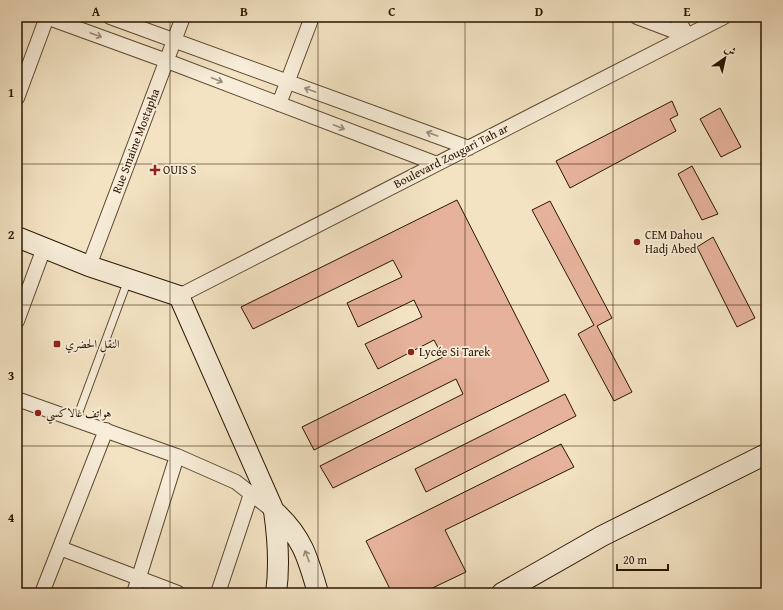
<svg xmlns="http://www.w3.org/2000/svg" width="783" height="610" font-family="'Gentium Book Plus',Amiri,serif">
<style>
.building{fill:#e6b29b;stroke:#2b1500}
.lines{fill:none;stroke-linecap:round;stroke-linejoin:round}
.lane-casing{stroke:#5d4831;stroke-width:9}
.street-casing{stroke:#5d4831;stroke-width:16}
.secondary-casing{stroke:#2b1500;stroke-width:22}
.lane{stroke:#f7edd8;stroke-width:7}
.street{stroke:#f7edd8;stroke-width:14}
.secondary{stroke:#f7edd8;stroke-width:20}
.oneway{stroke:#9b8c77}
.grid{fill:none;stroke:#2b1500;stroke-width:1;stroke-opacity:0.55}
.poi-dot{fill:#8f2418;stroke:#f7edd8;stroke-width:1.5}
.labels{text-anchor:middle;stroke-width:3.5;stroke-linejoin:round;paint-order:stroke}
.street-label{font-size:12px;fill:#2b1500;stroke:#f7edd8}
.poi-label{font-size:12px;fill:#2b1500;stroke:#f7edd8;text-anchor:start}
.neatline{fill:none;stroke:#2b1500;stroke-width:1.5}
.grid-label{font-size:13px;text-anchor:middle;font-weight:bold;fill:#2b1500}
</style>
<rect width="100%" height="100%" fill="#f3e3c3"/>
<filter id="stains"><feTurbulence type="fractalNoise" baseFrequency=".005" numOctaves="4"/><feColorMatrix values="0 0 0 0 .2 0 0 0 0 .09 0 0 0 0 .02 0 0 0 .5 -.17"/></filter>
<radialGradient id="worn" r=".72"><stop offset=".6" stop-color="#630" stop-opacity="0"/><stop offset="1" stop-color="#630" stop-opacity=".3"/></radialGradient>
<!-- building -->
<path class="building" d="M766,47v11l-5,-9z
M672,101l6,14 -8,4 6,12 -106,57 -14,-27z
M720,108l21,39 -20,10 -21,-38z
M692,166l26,48 -16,6 -24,-46z
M457,200l92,181 -216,107 -13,-22 143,-72 -7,-15 -142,71 -12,-23 141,-70 -9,-17 -56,29 -13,-25 57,-27 -8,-17 -56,27 -11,-24 55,-26 -9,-17 -140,69 -12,-22z
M550,201l62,117 -15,8 35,66 -18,9 -36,-67 16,-9 -62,-115z
M713,237l42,81 -18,9 -40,-80z
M565,394l11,22 -150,76 -11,-23z
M561,444l13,23 -129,63 21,42 -44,21h-30l-26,-52z"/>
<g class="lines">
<defs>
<path id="lane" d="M76,420l52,-140"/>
<path id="street" d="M46,17l121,44 270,103
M110,17l359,131
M637,17l50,19
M677,17l10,19
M17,98l30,-81
M279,104l33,-87
M89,266l94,-249
M179,296l545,-279
M17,321l27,-73
M17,399l160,57 59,26 36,28
M60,548l118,45
M42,593l64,-163
M134,593l43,-137
M218,593l33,-99"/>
<path id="secondary" d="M17,237l72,29 90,30 95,215c4,28 6,54 2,82
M274,511c28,25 34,47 44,82
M502,593l100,-57 164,-82"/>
</defs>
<!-- lane casing -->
<use href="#lane" class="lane-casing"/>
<!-- street casing -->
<use href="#street" class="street-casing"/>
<!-- secondary casing -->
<use href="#secondary" class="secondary-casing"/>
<!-- lane -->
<use href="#lane" class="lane"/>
<!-- street -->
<use href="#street" class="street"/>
<!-- secondary -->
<use href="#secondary" class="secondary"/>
</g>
<!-- one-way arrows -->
<defs><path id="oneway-shaft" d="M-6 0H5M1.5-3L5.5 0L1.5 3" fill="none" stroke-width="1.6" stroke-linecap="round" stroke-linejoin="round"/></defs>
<g class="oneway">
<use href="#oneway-shaft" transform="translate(96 35) rotate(20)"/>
<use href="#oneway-shaft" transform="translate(217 80) rotate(21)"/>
<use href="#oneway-shaft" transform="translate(310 90) rotate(-160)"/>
<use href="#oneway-shaft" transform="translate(339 127) rotate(21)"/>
<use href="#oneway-shaft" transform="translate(432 134) rotate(-160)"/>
<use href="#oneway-shaft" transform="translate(307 556) rotate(-111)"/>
</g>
<!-- grid -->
<path class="grid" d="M170,17v576M318,17v576M465,17v576M613,17v576M17,164h749M17,305h749M17,446h749"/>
<!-- markers -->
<g class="poi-dot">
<path d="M153 164h4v4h4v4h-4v4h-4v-4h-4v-4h4z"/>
<circle cx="637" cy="242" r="4"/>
<rect x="53" y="340" width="8" height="8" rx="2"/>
<circle cx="411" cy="352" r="4"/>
<circle cx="38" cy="413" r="4"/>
</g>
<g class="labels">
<!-- street labels -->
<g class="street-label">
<text transform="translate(136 141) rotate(-69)" y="4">Rue Smaine Mostapha</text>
<text transform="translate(451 156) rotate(-27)" y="4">Boulevard Zougari Tah ar</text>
</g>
<!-- poi labels -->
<g class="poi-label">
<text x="163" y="174">OUIS S</text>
<text x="645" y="239">CEM Dahou<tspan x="645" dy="14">Hadj Abed</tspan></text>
<text x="65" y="348">النقل الحضري</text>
<text x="419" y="356">Lycée Si Tarek</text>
<text x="46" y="417">هواتف غالاكسي</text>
</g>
</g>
<!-- margin -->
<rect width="783" height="610" fill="none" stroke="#f3e3c3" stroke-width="44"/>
<!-- north arrow -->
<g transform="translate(725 58) rotate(34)" stroke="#f7edd8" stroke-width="3" paint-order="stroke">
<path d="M0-3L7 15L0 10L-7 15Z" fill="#2b1500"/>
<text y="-6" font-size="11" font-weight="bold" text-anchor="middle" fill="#2b1500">ش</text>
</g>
<!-- scale -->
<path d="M617 564v6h51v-6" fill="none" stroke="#2b1500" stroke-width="2"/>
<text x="623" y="564" font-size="12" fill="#2b1500" stroke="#f7edd8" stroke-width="3" paint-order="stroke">20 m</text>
<rect x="22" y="22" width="739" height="566" class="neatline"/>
<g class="grid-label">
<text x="96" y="16">A</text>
<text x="244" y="16">B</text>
<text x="392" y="16">C</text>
<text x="539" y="16">D</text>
<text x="687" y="16">E</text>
<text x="11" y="97">1</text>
<text x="11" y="239">2</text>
<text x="11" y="380">3</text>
<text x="11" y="522">4</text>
</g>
<rect width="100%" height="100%" filter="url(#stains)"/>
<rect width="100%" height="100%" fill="url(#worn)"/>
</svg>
